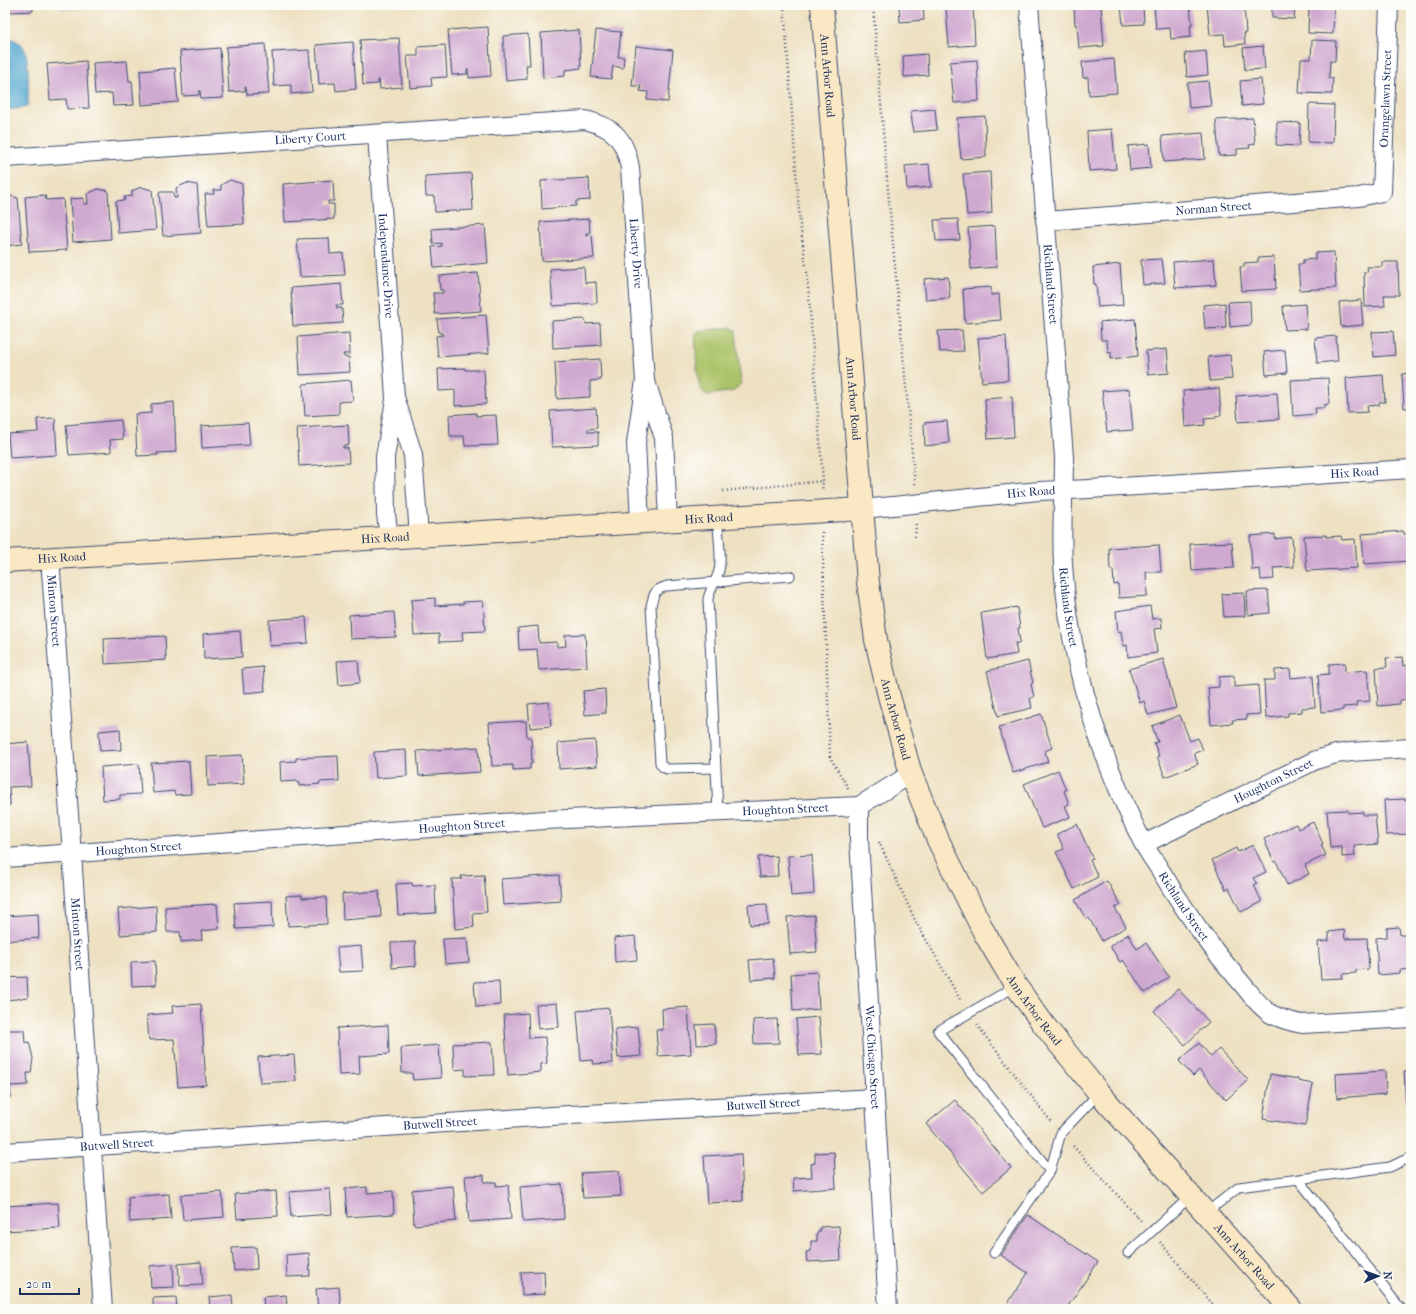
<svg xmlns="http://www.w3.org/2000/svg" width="1416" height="1314" font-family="'IM FELL French Canon',serif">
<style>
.green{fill:#abc368;stroke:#637963}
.water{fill:#54a9d0;stroke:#386c97}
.building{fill:#cfa9d0}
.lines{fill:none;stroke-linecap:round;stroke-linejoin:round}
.lane-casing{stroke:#3b4a6d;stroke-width:11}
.street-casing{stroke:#3b4a6d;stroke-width:20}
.secondary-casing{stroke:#3b4a6d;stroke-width:24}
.path{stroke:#3b4a6d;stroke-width:2.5;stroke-dasharray:1 3;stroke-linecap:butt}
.lane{stroke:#fff;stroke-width:9}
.street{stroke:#fff;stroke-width:18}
.secondary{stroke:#fae7c3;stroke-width:22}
.labels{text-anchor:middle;stroke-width:3.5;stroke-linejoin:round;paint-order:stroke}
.street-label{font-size:12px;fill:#1b2f5e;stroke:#fdfcf7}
</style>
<rect width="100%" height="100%" fill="#fdfcf7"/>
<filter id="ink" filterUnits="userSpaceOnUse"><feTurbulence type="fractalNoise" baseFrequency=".025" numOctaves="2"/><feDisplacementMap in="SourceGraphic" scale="8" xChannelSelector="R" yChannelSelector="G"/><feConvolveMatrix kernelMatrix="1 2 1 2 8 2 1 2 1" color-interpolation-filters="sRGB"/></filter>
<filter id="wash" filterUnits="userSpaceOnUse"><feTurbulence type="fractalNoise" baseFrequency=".012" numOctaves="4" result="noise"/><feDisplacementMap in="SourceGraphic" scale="16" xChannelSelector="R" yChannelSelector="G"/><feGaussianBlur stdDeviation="0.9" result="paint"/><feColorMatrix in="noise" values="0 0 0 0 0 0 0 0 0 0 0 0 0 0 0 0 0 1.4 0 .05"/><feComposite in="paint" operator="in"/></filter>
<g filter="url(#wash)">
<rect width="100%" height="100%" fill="#eee1c2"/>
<!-- green -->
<path class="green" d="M731,327l5,4 5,52 -7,8 -27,4c-1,-1 -4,-3 -5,-4 -6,-9 -6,-46 -7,-58l4,-2z"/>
<!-- water -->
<path class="water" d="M5,38c7,0 15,3 19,10 6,12 4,43 4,57l-5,3 -18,2z"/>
<g id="blocks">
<!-- building -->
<path class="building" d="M9,5h24v6l-23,1z
M62,5h23v3l-23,1z
M115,5h25v1l-25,2z
M899,5h24l1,15 -24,2z
M973,5l2,40 -26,2 -3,-40z
M1101,5l3,41 -25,2 -2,-23h-2l-1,-18z
M1121,5h22l1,19 -21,1z
M1154,5h36l2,21h-2l1,11 -20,2 -1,-11 -14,1z
M1207,5l37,1 2,27h-2l1,11 -20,2 -1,-12 -14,1z
M1272,5h23l-1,14 -22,-1z
M1309,5h25l-1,29 -25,-1z
M488,27l3,49 -22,2 -1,-9 -1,1v4l-15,1 -4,-45z
M579,30l2,38 -16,2v6l-22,2 -2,-45z
M596,30l25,2 -3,25h6l-1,11 -10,-2 -2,13 -20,-2z
M528,34l2,31h-4l1,14 -21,2 -3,-45z
M399,38l3,49 -22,2 -1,-9h-1v4l-15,1 -3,-45z
M1312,40l24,1 -1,20h-5l-1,17h4l-1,16 -33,-1 2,-34h10z
M353,42l3,47 -20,2 -1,-8 -16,1 -3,-39z
M265,44l4,50 -22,1 -1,-8h-1v4l-16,1 -3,-45z
M445,45l2,32 -16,1 1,8 -22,2 -3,-32h11v-9z
M636,46l37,4 -5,52 -21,-2 1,-8 -8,-1 1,-5h-9z
M1263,46l2,23 -20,1 -2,-22z
M220,48l3,50 -22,1 -1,-8h-1v4l-16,1 -3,-45z
M309,50l3,42 -21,2v-9l-17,1 -2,-34z
M1206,51l2,24 -21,2 -2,-24z
M927,54l1,21 -24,2 -1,-21z
M1114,59l3,34 -28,2 -1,-18 -5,1 -1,-16z
M977,60l2,41 -25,2 -4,-41z
M86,61l3,47 -22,1 -1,-10 -16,1 -3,-36z
M127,61l2,20h3l2,24 -21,1 -1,-13 -17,1 -2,-31z
M175,68l3,34 -36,3 -2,-34z
M1261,79l2,25 -21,2 -2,-25z
M1208,81l3,25 -22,2 -2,-25z
M1309,104l25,1 -1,38 -25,-1z
M935,109l2,21 -24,2 -2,-21z
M985,116l1,41 -25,2 -4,-41z
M1253,118l2,26 -6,1 1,3 -13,1v6l-18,1 -3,-36z
M1277,122l23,1 -1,23 -23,-1z
M1112,129l4,40 -27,2 -2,-40z
M1203,133l2,26 -41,3 -2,-26z
M1149,144l2,24 -21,2 -2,-24z
M929,164l2,23 -24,2 -2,-23z
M990,172l2,41 -25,2 -4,-41z
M471,173l2,37 -38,2 -1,-16h-8l-1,-20z
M589,178l1,22 -14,1v5l-34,3 -1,-28z
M230,180l12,4 2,40 -36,2 -3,-32h9l-1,-4h8v-5z
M333,180l1,21h-6v3h6v15l-49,3 -2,-38z
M187,183l10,2 4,48 -38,3 -4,-44h14l1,6h3l-1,-10z
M141,187l11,3 4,40 -38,3 -2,-32 9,-1 -1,-3 8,-1v-5z
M98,189l10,2 3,48 -38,3 -3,-43 14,-1v6h4l-1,-10z
M8,195l10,3 4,46 -17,2v-49z
M45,195l1,5 17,-1 4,51 -38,2 -4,-55z
M589,219l1,14h-4v3l6,-1 2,23 -52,3 -2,-39z
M958,219l2,21 -24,1 -2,-21z
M485,225l3,38 -54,5 -2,-21 10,-1 -1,-3 -8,1 -1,-15z
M995,226l2,41 -26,2 -3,-41z
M329,238l1,16 13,-1 2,22 -45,2 -3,-38z
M1334,252l2,36 -36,2 -2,-26h5v-4l12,-1v-6z
M1274,257l2,32 -34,2 -2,-24h4v-4l14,-1v-4z
M1162,259l3,24 -22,2 -2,-25z
M1214,259l2,26 -41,3 -2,-26z
M1382,262h16l1,33h-15l1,11 -20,1 -1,-35h4l-1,-5h15z
M1120,264l3,41 -25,2 -2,-23h-2l-1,-17z
M584,267l1,16 11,-1 1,21 -44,3 -3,-37z
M478,273l3,38 -46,3 -2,-21h10v-3h-3l-1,-14z
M948,277l2,21 -24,2 -2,-21z
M341,284l2,21h-7l1,3h5l1,15 -50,3 -2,-38z
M991,287v8l8,-1 2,26 -36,3 -2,-34z
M1361,300l2,25 -22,2 -2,-25z
M1250,301l1,24 -21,2 -2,-25z
M1225,303l1,25 -21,1 -2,-24z
M1305,304l2,25 -22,1 -2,-24z
M486,315l3,38 -51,4 -2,-21 7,-1 -1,-2h-3l-2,-14z
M585,319l1,5 14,-1 1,22 -48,3 -1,-27z
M1135,319l3,37 -27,3v-7l-3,1 -1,-13h-6l-1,-18z
M962,330l2,21 -24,1 -2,-21z
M1393,331l2,24 -21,2 -2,-25z
M349,333l1,21h-7l1,3h5l1,15 -50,3 -2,-38z
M1006,336l2,44 -26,2 -4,-44z
M1336,336l2,25 -21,2 -2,-25z
M1167,349l2,24 -21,2 -2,-24z
M1285,350l2,23 -21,2 -2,-23z
M1230,355l2,24 -22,2 -2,-24z
M600,359l1,21 -11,1v16l-33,2 -2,-37z
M465,368v2h19l2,34 -31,2v-16l-16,1 -1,-22z
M1411,373v34l-7,1 -2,-34z
M1383,375l2,27h-6v3l-12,1 1,6 -20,1 -2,-35z
M1328,378l1,26 -5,1v3h-9l1,6 -23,2 -2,-36z
M351,380l2,21 -14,1v12l-34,2 -2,-32z
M1219,388l2,27 -6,1 1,2 -12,1 1,6 -20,2 -2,-36z
M1129,389l4,41 -26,2 -5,-41z
M1277,393l2,26 -41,3 -2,-26z
M1012,397l2,40 -26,2 -3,-40z
M174,402l2,50 -19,1 1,2 -21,1 -2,-42 16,-1v-9z
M596,408l1,20 -9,1v3h10v13l-46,2 -2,-36z
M476,413v3l20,-1 2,30 -33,1 -1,-10h-14l-1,-21z
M55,418l2,37 -47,3 -2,-24 30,-2 -1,-13z
M121,420l2,19 -13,1 1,12 -42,3 -3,-30z
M947,421l2,22 -24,3 -1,-23z
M248,423l2,22 -48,3 -1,-22z
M348,425l1,20 -6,1v2h5l1,15 -50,3 -2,-38z
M1403,531l1,3h7v27l-47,3 -2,-30z
M1275,534v5l17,-2 2,30 -21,1 1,11 -13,1 -1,-11 -8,1 -2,-34z
M1326,535v2l15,-1 1,4 13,-1 2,29 -50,3 -3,-35z
M1232,542l2,26 -42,3 -2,-27z
M1159,545l2,27h-15l1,24 -28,2 -1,-14 -4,1 -1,-15h-3l-1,-22z
M1268,590l2,23 -22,2 -1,-24z
M1244,593l1,23 -21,1 -2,-23z
M435,598v8l28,-2v-2l20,-1 2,30 -23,1 1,9 -24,1v-8l-25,1 -3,-35z
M1150,606l2,13 9,-1 1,10 -8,1 3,24 -29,4 -1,-12 -4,1 -2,-15 -3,1 -2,-21z
M1017,607l3,21h-2l2,15h-5l2,11 -30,5 -6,-46z
M394,612l2,25 -46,2 -1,-24z
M306,617l2,26 -38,3 -1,-26z
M538,626l1,17 18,-1v5l9,-1 -1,-11 20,-1 2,33 -48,3 -2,-21 -18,1 -1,-22z
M240,631l2,26 -38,2 -1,-25z
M165,636l1,24 -61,4 -1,-25z
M1402,657l1,9 8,-1v35h-11v4l-22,2 -2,-38 11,-1 -1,-9z
M1163,659l13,49 -28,7 -4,-14 -4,2 -11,-34z
M358,660l2,23 -21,2 -2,-24z
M1028,661l5,22 -2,1 3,13 -4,1 2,10 -34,8 -11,-45z
M1345,663v9l22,-2 3,31 -14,1 1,4 -14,1v3l-22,2 -3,-37 11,-1v-10z
M263,667l2,24 -21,2 -2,-24z
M1290,669l1,9 22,-2 2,31 -13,1v4l-14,1v3l-22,2 -2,-38h11v-10z
M1234,676v11l24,-2 2,29 -14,1 1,4 -15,1 1,3 -22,2 -3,-37 11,-1v-10z
M605,689l1,24 -21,2 -2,-24z
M549,702l2,24 -21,2 -2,-24z
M1041,714l11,34 -7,3 3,11 -35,11 -14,-46z
M1180,715l10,26 8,-3 5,12 -9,3 4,11 -33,13 -8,-21h2l-5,-13 4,-1 -6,-16z
M526,721l1,16h4l1,27h-2v5l-17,1v-5l-21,1 -3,-43z
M120,729l1,21 -21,1 -1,-20z
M595,740l2,26 -38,3 -1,-26z
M28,742l3,44 -22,1 1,18 -5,1v-62z
M478,747l2,25 -61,4 -2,-25z
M406,750l1,26 -31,2 -2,-26z
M242,755l2,29 -36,2 -1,-29z
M338,756l1,25 -20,1 1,2 -21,2v-3h-2v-2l-16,1 -1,-20 16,-1v-3z
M189,761l2,33 -16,1 -1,-4 -21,2 -2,-30z
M139,764l2,30 -21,1v4l-17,1 -2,-33z
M1058,770l8,20 -2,1 5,13 -4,2 5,11 -28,11 -18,-44z
M1405,799v2h6v33l-25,1 -2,-35z
M1348,810v3l15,-1v3h12l3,29 -24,2 1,10 -13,1v-10l-12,1 -3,-37z
M1313,822l10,22 -2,1 5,10 -21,10 4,9 -22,11 -11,-24 -2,1 -10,-23 32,-15 2,5z
M1077,824l16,35 -3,1 8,17 -24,12 -18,-37 8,-3 -7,-15z
M1253,845l13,27 -13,6 4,6 -3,1 8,17 -21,10 -12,-24 -3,2 -14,-30 24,-12 2,4z
M812,855l2,39 -23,2 -3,-40z
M777,856l1,20 -18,1 -2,-20z
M484,875l3,37 -14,1 1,14 -19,2 -3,-50h10l-1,-3z
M559,875l2,26 -58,4 -2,-26z
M1107,881l14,24 -6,3 11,19 -24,14 -13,-23 -3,1 -11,-19z
M412,883l1,3 22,-1 1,28 -38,2 -2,-31z
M379,891l2,26 -38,3 -1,-26z
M302,895v3l24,-1 1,27 -39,2 -2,-30z
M272,901l1,26 -37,2 -2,-26z
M217,904l2,25 -18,2 1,9 -21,2 -1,-10h-13l-2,-25z
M767,904l1,20 -18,1 -2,-20z
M156,906l1,26 -37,3 -2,-26z
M38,914l1,24 -34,3v-25z
M814,915l3,37 -27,2 -3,-37z
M1399,927l1,8h11v34l-11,1v3l-22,2 -2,-37 11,-1v-9z
M1344,930l1,9 22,-1 2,31 -13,1v3l-14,1 1,4 -22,1 -3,-37 11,-1v-9z
M1128,934l9,15 9,-6 23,34 -24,16 -22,-33 -3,2 -10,-16z
M635,936l2,24 -22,2 -1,-24z
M467,938l2,24 -24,2 -2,-25z
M415,942l1,24 -24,2 -1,-25z
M361,946l2,25 -24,1 -2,-24z
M773,958l2,20 -24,2 -2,-20z
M155,961l1,24 -24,1 -1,-24z
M817,972l2,37 -26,2 -2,-37z
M27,977l1,21 -23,2v-22z
M499,981l1,24 -24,2 -2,-25z
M1178,989l31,33 -24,23 -31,-34z
M557,1003l2,24 -21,2 -2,-24z
M201,1004l5,81 -28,2 -4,-48 -25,1 -2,-25 26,-2 -1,-7z
M688,1007l3,47 -33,2 -2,-26h7l-1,-21z
M609,1008l4,55 -20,1 -1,-4 -11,1 -4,-50z
M528,1013l1,25 16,-1 2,26 -6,1v8l-33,3 -4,-60z
M819,1017l3,37 -23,1 -3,-36z
M777,1019l2,24 -25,1 -1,-24z
M714,1024l2,20 -19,1 -1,-20z
M388,1025l1,29 -30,2 1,18 -21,1 -2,-47z
M638,1027l3,29 -23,2 -3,-29z
M5,1030h19l1,13 4,-1 4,16 -2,15h-4l1,12 -18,1 1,11h-6z
M492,1042l2,33 -29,1v-7l-11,1 -1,-26z
M1199,1043l12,14 8,-8 29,31 -22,20 -27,-30 -6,6 -14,-15z
M439,1045l2,33 -28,2 -1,-7h-10l-1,-25z
M294,1055l2,26 -36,2 -2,-26z
M1385,1071l1,23 -49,4 -1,-24z
M1404,1071h7v32h-5z
M1270,1074l28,5v2l15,3 -8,42 -42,-7z
M955,1100l56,68 -28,24 -57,-68z
M834,1152l2,36 -42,3 -1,-13 19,-1 -1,-13 4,-1v-10z
M741,1154l2,47 -36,2 -3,-47z
M619,1171l2,25 -38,2 -2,-25z
M484,1175v7h12v4l12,-1 3,34 -42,3 -4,-46z
M562,1184l2,35 -41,3 -3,-35z
M453,1186l3,35 -42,4 -2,-35z
M367,1187v6l26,-2 1,23 -47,3 -2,-28z
M330,1189l2,25 -41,3 -2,-25z
M276,1191l2,25 -41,3 -2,-25z
M222,1192l2,25 -41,3 -2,-25z
M169,1194l2,25 -41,3 -2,-25z
M58,1203l2,25 -55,3v-25z
M1028,1215l70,47 -32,47h-62l24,-36 -27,-18z
M839,1226l2,34 -34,2 -1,-10 5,-1v-10h6v-9h3v-5z
M256,1247l1,22 -23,2 -2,-23z
M309,1253l1,23 -23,1 -1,-22z
M201,1262l2,23 -23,1 -2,-22z
M173,1264l1,23 -23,1 -1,-22z
M544,1271l1,23 -23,1 -1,-23z
M339,1287l2,22h-23l-2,-20z
M232,1295l1,14h-23l-1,-12z
M286,1295l1,14h-23l-1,-12z
M176,1297l1,12h-24v-11z"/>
</g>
</g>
<g filter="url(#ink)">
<use href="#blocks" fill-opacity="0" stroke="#3b4a6d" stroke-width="1"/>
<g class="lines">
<defs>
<path id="lane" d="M717,518c1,14 6,43 1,56 -3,8 -8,16 -10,25l10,213
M716,768l-49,1 -4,-2 -3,-4 -9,-157c3,-13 3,-16 16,-20l123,-10
M1016,986l-78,45 112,140
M1298,1179l103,130
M1206,1213l33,-26 151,-20 21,-10
M994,1253l56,-82 11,-38 38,-40
M1128,1253l63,-57"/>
<g id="street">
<path id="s1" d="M1029,5l35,452c0,36 -3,71 -1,107 6,97 37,193 80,279 6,11 13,20 19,30 15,25 30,47 47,70 11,15 23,29 35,43 8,10 16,21 27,28 10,5 20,8 31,10l109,-6"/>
<path id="s2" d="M377,134l18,263 18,58 6,81"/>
<path id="s3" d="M5,158l580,-38c29,7 40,19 45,48l15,212 -9,63 4,79"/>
<path id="s4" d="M1045,221l314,-24 23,-5 7,-187"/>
<path d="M647,385l17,53 4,82"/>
<path id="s5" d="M861,509c60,-5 119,-13 179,-18 16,-1 32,-1 49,-2l322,-20"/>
<path d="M389,538l-3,-24 -1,-57 10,-57"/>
<path id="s6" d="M50,558l22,296 31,455"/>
<path id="s7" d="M859,806v34l29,469"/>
<path id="s8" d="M1144,844l172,-84 20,-6 15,-2 60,-4"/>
<path id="s9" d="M5,858l540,-38 314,-14 52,-32"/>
<path id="s10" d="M5,1152l547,-36 323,-18"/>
</g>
<g id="secondary">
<path id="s11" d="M822,5l46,577 8,58 13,56 22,78 27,66 47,94 31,52 28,39 55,68 192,216"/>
<path id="s12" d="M5,561l856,-52"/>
</g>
</defs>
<!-- lane casing -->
<use href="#lane" class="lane-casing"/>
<!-- street casing -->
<use href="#street" class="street-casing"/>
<!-- secondary casing -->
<use href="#secondary" class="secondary-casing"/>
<!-- path -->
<path class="path" d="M784,5l16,220 7,47 16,209 -1,10
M873,5l14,174 28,306
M723,491l100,-10
M822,532l8,225 18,31
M915,537l1,-15
M879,842l36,78 46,81
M977,1025l75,98
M1073,1146l69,76
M1160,1242l57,67"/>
<!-- lane -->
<use href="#lane" class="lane"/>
<!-- street -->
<use href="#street" class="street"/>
<!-- secondary -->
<use href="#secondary" class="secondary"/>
</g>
</g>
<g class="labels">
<!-- street labels -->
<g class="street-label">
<text dy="4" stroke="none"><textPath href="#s11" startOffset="71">Ann Arbor Road</textPath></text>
<text dy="4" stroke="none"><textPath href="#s4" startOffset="432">Orangelawn Street</textPath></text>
<text dy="4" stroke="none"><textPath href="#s3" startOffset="306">Liberty Court</textPath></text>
<text dy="4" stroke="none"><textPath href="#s4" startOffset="169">Norman Street</textPath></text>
<text dy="4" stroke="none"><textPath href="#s3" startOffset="738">Liberty Drive</textPath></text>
<text dy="4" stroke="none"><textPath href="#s2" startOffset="132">Independance Drive</textPath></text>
<text dy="4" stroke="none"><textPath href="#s1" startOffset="280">Richland Street</textPath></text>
<text dy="4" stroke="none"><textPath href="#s11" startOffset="395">Ann Arbor Road</textPath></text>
<text dy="4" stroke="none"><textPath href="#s5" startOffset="495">Hix Road</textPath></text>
<text dy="4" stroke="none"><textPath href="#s5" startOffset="171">Hix Road</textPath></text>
<text dy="4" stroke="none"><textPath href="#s12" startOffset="705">Hix Road</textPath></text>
<text dy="4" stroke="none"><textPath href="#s12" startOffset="381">Hix Road</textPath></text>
<text dy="4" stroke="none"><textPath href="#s12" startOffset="57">Hix Road</textPath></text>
<text dy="4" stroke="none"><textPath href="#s1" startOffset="604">Richland Street</textPath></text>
<text dy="4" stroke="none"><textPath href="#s6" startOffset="53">Minton Street</textPath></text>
<text dy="4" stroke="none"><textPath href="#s11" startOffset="719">Ann Arbor Road</textPath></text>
<text dy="4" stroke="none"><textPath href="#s8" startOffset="144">Houghton Street</textPath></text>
<text dy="4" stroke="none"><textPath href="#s9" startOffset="782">Houghton Street</textPath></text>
<text dy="4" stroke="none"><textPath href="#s9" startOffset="458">Houghton Street</textPath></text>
<text dy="4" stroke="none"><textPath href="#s9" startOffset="134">Houghton Street</textPath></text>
<text dy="4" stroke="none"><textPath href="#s1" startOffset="928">Richland Street</textPath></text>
<text dy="4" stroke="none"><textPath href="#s6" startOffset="377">Minton Street</textPath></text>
<text dy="4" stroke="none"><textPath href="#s11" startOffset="1043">Ann Arbor Road</textPath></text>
<text dy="4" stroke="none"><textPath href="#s7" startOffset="252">West Chicago Street</textPath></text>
<text dy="4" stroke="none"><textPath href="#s10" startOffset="760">Butwell Street</textPath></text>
<text dy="4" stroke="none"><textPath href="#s10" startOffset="436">Butwell Street</textPath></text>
<text dy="4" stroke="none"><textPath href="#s10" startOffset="112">Butwell Street</textPath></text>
<text dy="4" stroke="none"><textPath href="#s11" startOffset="1367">Ann Arbor Road</textPath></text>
</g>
</g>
<!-- margin -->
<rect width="1416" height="1314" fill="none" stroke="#fdfcf7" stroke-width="20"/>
<!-- north arrow -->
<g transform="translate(1378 1276) rotate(88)" stroke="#fdfcf7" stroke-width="3" paint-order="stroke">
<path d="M0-3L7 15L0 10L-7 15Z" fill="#1b2f5e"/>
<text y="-6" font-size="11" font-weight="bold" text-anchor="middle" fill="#1b2f5e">N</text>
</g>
<!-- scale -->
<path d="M20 1288v6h59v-6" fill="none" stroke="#1b2f5e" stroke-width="2"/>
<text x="26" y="1288" font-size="12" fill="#1b2f5e" stroke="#fdfcf7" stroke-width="3" paint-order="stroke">20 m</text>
</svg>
